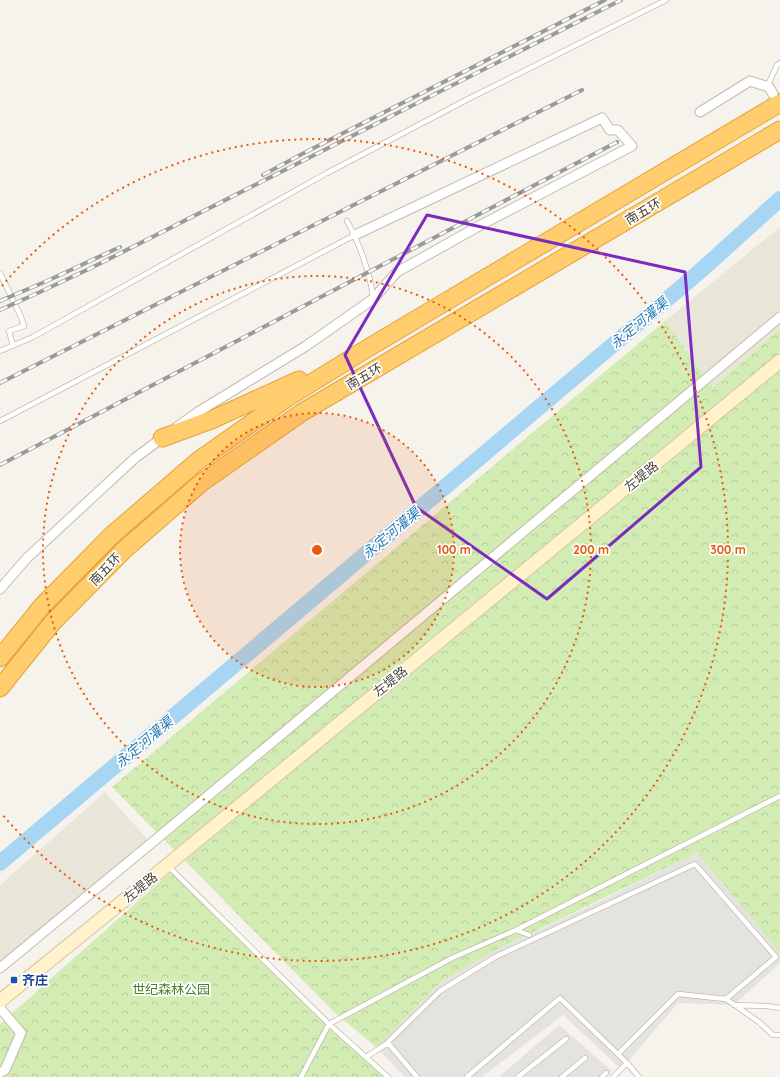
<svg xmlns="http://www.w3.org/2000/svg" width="780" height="1077" font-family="Quicksand,'Noto Sans SC',sans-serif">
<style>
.residential{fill:#eae5d9}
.forest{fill:url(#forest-crowns)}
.parking{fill:#e5e3e0}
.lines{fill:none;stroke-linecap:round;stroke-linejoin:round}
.river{stroke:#a7d6f4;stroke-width:16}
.lane-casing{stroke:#c3bbad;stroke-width:6}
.street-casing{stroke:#c3bbad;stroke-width:11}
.secondary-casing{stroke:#d8c79a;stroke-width:15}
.highway-casing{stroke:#e5a337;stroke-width:19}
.lane{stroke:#fff;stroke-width:4.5}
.street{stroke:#fff;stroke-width:9}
.secondary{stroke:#fff2cd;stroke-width:13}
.highway{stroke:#ffcd6e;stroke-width:17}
.rail-casing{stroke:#9a9a9a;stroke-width:4}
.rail{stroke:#fff;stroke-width:2.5;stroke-dasharray:8;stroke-linecap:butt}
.marked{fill:none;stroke:#7b2cbf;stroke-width:3;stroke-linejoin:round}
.ring{fill:none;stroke:#e8590c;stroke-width:2;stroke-dasharray:2 4}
.transit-dot{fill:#1a4fb4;stroke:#fff;stroke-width:1.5}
.labels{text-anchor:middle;stroke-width:3.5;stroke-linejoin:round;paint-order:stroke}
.street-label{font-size:13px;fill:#4b4438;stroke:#fff}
.transit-label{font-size:13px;font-weight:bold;fill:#164399;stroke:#fff;text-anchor:start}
.park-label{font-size:13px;fill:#4b8127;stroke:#fff}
.water-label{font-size:14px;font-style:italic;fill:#2a7cb5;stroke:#fff}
.centre{fill:#e8590c;stroke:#fff;stroke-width:2}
.ring-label{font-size:12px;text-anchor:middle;font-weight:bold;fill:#e8590c;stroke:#fff;stroke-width:3.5;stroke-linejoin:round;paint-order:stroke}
</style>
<defs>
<pattern id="forest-crowns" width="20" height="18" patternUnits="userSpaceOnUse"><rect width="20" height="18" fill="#d3ecb3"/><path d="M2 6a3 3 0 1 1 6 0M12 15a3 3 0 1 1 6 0" fill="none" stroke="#b7cc9b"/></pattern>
</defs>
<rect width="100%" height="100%" fill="#f6f3ec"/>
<!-- residential -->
<path class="residential" d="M780,227v102l-67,58 -48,-66z
M105,792l45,50 -150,123v-80z"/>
<!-- forest -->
<path class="forest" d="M665,321l48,66 67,-58v624l-83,-100 -201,97 -55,32 -64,66 -43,-36 -222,-225z
M173,870l216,207h-389v-53z"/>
<!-- parking -->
<path class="parking" d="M697,853l83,100v10l-46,42 -56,-2 -57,66 -58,-54 -81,62h-77l-28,-29 64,-66 55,-32 96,-45z
M559,1025l53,46 -6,6h-107z"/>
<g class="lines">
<!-- river -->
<path class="river" d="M0,863l698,-590 82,-74"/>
<defs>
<path id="lane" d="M767,87l10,-22 3,-2
M347,221c11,20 24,53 26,77
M0,273l21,44 3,9 -15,5 4,15
M0,351l33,-14 294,-164 145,-76 194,-97
M0,421l355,-186
M168,866l161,158 59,53
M516,930l264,-134
M726,999l33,23 14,13h7
M734,1005l33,1 13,2
M387,1043l53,-52 55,-34 200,-93 81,93 -50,42 -48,-5 -60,60
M366,1057l22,-14 29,34
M301,1077l28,-53 123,-66 64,-28 13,5
M467,1077l93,-79 67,65 12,14
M518,1077l48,-38
M562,1077l23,-19
M602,1077l4,-4
M613,1077l14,-14"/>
<path id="street" d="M700,112l50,-31 19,6 4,7
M177,427l21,-15 108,-66 67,-47 24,-27 82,-46 153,-80 -14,-16h-8l-8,-12 -247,117
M0,589l27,-31 108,-100 31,-23
M0,968l154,-127 626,-524
M0,1008l21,25 -16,37 -5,3"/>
<path id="secondary" d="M0,1001l154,-125 626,-515"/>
<path id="highway" d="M162,438l49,-18 88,-40
M0,658l42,-52 70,-71 87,-75 88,-62 81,-50 412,-245
M0,688l53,-66 71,-72 77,-67 100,-70 479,-283"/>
</defs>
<!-- lane casing -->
<use href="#lane" class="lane-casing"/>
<!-- street casing -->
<use href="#street" class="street-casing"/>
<!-- secondary casing -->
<use href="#secondary" class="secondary-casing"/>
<!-- highway casing -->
<use href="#highway" class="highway-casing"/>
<!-- lane -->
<use href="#lane" class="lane"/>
<!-- street -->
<use href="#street" class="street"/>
<!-- secondary -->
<use href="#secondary" class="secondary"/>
<!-- highway -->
<use href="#highway" class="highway"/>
<defs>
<path id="rail" d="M263,175l39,-21 303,-154
M0,301l47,-20 73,-34
M0,310l40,-18 51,-24 530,-268
M0,383l582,-293
M0,465l617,-323"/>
</defs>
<!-- rail casing -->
<use href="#rail" class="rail-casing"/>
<!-- rail -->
<use href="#rail" class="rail"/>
</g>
<!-- marked area -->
<path class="marked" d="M427,215l258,57 16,195 -154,132 -131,-92 -71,-152z"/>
<!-- distance rings -->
<circle cx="317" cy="550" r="137" fill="#e8590c" fill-opacity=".12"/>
<g class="ring">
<circle cx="317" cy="550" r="137"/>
<circle cx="317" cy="550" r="274"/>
<path d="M2 286A411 411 0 1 1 2 814"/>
</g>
<!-- markers -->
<rect class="transit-dot" x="10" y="976" width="8" height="8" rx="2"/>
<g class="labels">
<!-- street labels -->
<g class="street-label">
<text transform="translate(643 211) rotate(-31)" y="5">南五环</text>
<text transform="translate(364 376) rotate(-31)" y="5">南五环</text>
<text transform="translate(641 476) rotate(-39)" y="5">左堤路</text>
<text transform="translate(105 569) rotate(-46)" y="5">南五环</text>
<text transform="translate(390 681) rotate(-39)" y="5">左堤路</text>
<text transform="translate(140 887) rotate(-39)" y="5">左堤路</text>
</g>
<!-- transit labels -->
<g class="transit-label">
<text x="22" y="985">齐庄</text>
</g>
<!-- park labels -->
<g class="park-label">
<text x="171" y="994">世纪森林公园</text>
</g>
<!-- water labels -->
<g class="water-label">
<text transform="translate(639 323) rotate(-40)" y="5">永定河灌渠</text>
<text transform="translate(391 533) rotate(-40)" y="5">永定河灌渠</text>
<text transform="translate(144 742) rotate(-40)" y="5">永定河灌渠</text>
</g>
</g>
<circle cx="317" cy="550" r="6" class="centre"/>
<g class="ring-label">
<text x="454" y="554">100 m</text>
<text x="591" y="554">200 m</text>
<text x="728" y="554">300 m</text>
</g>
</svg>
